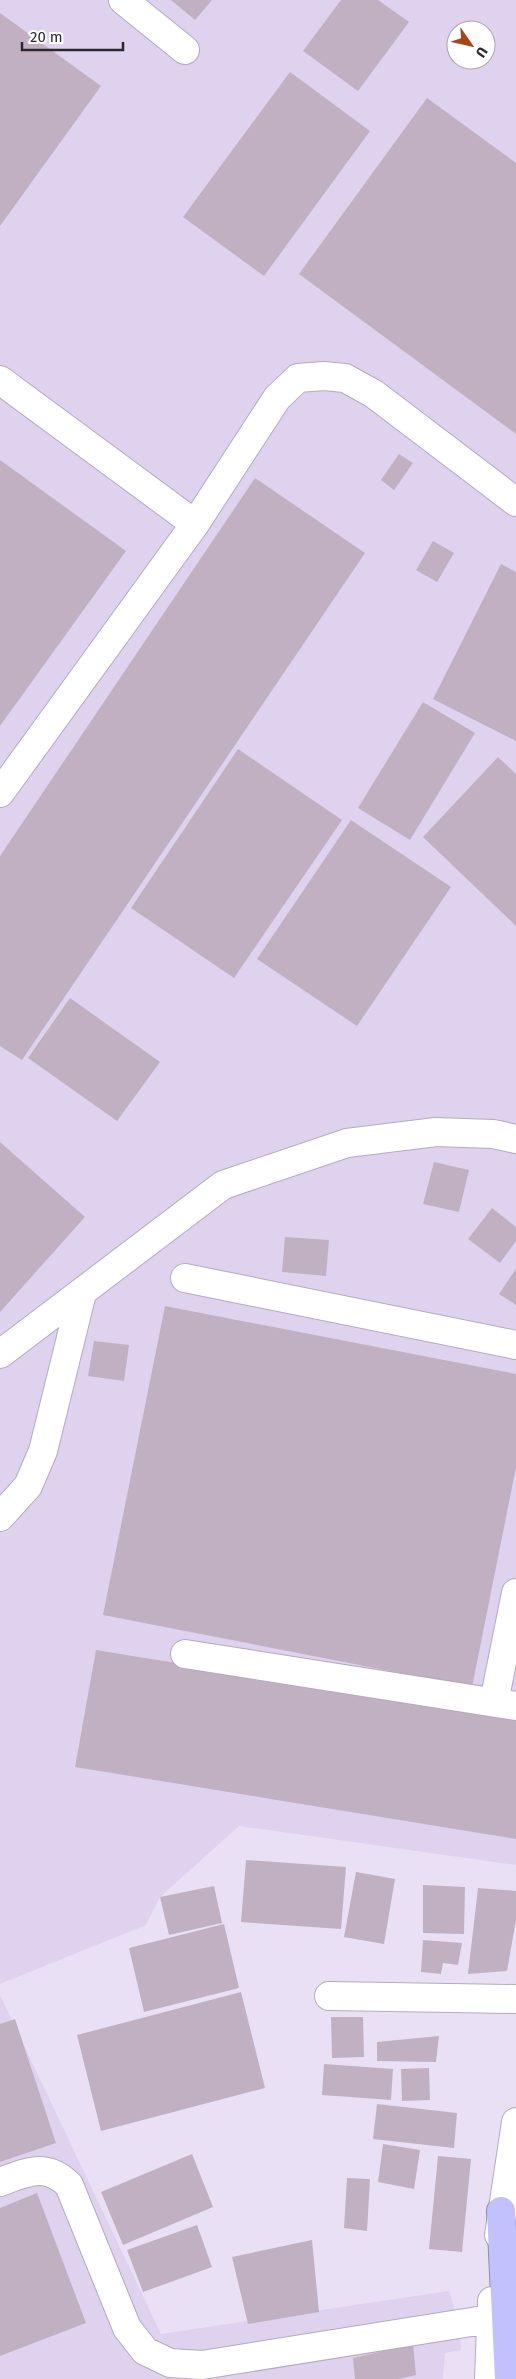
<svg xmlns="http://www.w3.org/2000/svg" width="516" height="2379" font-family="'Fira Sans',sans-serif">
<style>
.built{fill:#ded2ee;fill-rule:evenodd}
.building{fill:#c0b0c2}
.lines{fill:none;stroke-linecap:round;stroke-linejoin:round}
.minor-casing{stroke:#b4abbf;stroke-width:30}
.highway-casing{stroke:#8d8bb6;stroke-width:30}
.minor{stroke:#fff;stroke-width:28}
.highway{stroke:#c2c1fe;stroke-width:28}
</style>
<rect width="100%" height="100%" fill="#e9e0f6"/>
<!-- built -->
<path class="built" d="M0,0h516v1865l-277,-39 -79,71 -14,28 -146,59zM456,30h30v30h-30z
M0,1995l161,339 288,-43 10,32 2,27 -16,3 -2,26h-443z"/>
<!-- building -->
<path class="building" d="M171,0h41l-17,20z
M341,0h37l31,22 -51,69 -55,-40z
M0,13l101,73 -101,140z
M290,72l80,59 -106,145 -81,-59z
M427,98l89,65v271l-217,-160z
M399,454l14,9 -19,27 -13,-10z
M0,460l126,91 -126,175z
M255,478l110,75 -343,507 -22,-14v-190z
M433,541l21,12 -17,29 -21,-12z
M501,564l15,8v169l-83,-42z
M423,702l52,31 -65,107 -52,-32z
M238,749l104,71 -108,158 -103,-70z
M498,757l18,17v152l-93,-89z
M351,820l100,67 -94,139 -100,-67z
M70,998l90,64 -43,59 -89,-63z
M0,1142l85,75 -85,95z
M434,1162l35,8 -10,42 -36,-8z
M492,1208l24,19v14l-16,22 -32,-24z
M285,1237l44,3 -3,36 -44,-4z
M516,1269v36l-17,-11z
M165,1306l351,68v93l-44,220 -369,-72z
M94,1341l35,4 -5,36 -36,-5z
M96,1650l420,68v121l-441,-72z
M246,1860l100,7 -5,62 -100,-7z
M356,1872l39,7 -11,65 -40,-7z
M423,1885l42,2 -1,47 -41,-1z
M214,1886l8,37 -53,12 -9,-38z
M478,1888l38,3v29l-9,51 -39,3z
M224,1924l15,64 -95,24 -15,-64z
M423,1940l39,3 -4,22 -15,-2 -2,11 -20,-2z
M241,1992l24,96 -164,43 -24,-96z
M331,2017h32l1,40 -32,1z
M15,2019l41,124 -56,19v-138z
M439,2036l-3,26 -59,-1v-19z
M324,2064l69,5 -2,31 -69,-5z
M429,2068l1,32 -28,1 -1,-32z
M377,2104l80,9 -3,35 -81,-9z
M383,2144l37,6 -6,39 -36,-7z
M192,2154l21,53 -90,38 -22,-53z
M438,2156l33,3 -9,93 -33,-3z
M347,2178l23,1 -3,52 -23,-3z
M37,2193l49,130 -86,33v-148z
M197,2225l15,42 -69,25 -16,-42z
M312,2240l7,72 -71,12 -16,-67z
M413,2344l3,31 -17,4h-44l-2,-21z"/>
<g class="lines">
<defs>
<path id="minor" d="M123,0l62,50
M0,380l195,144
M0,793l195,-269 82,-126 21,-20 26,-2 21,2 29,16 142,108
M185,1278l331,67
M0,1354l223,-169 124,-42 89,-11 57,2 23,5
M0,1517l28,-31 15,-35 39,-158
M185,1654l331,52
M494,1702l22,-109
M329,1996l187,3
M0,2182c27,-10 46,-20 69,3l58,143 18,23 25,12 32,2 288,-46
M499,2235l17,-113
M489,2379l3,-78"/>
<path id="highway" d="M501,2211l8,168"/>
</defs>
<!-- minor casing -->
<use href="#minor" class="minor-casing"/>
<!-- highway casing -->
<use href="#highway" class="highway-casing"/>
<!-- minor -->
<use href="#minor" class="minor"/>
<!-- highway -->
<use href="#highway" class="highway"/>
</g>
<!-- north arrow -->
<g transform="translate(471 45) rotate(124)"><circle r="24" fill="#ffffff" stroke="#aaa9ac"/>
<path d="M0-4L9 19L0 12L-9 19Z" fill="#a94415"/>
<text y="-8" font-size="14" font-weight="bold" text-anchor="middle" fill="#2b272f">U</text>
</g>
<!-- scale -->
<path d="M22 42v8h101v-8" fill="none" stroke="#2b272f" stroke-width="2.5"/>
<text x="30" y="42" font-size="15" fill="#2b272f" stroke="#ffffff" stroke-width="4" paint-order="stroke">20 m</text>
</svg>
